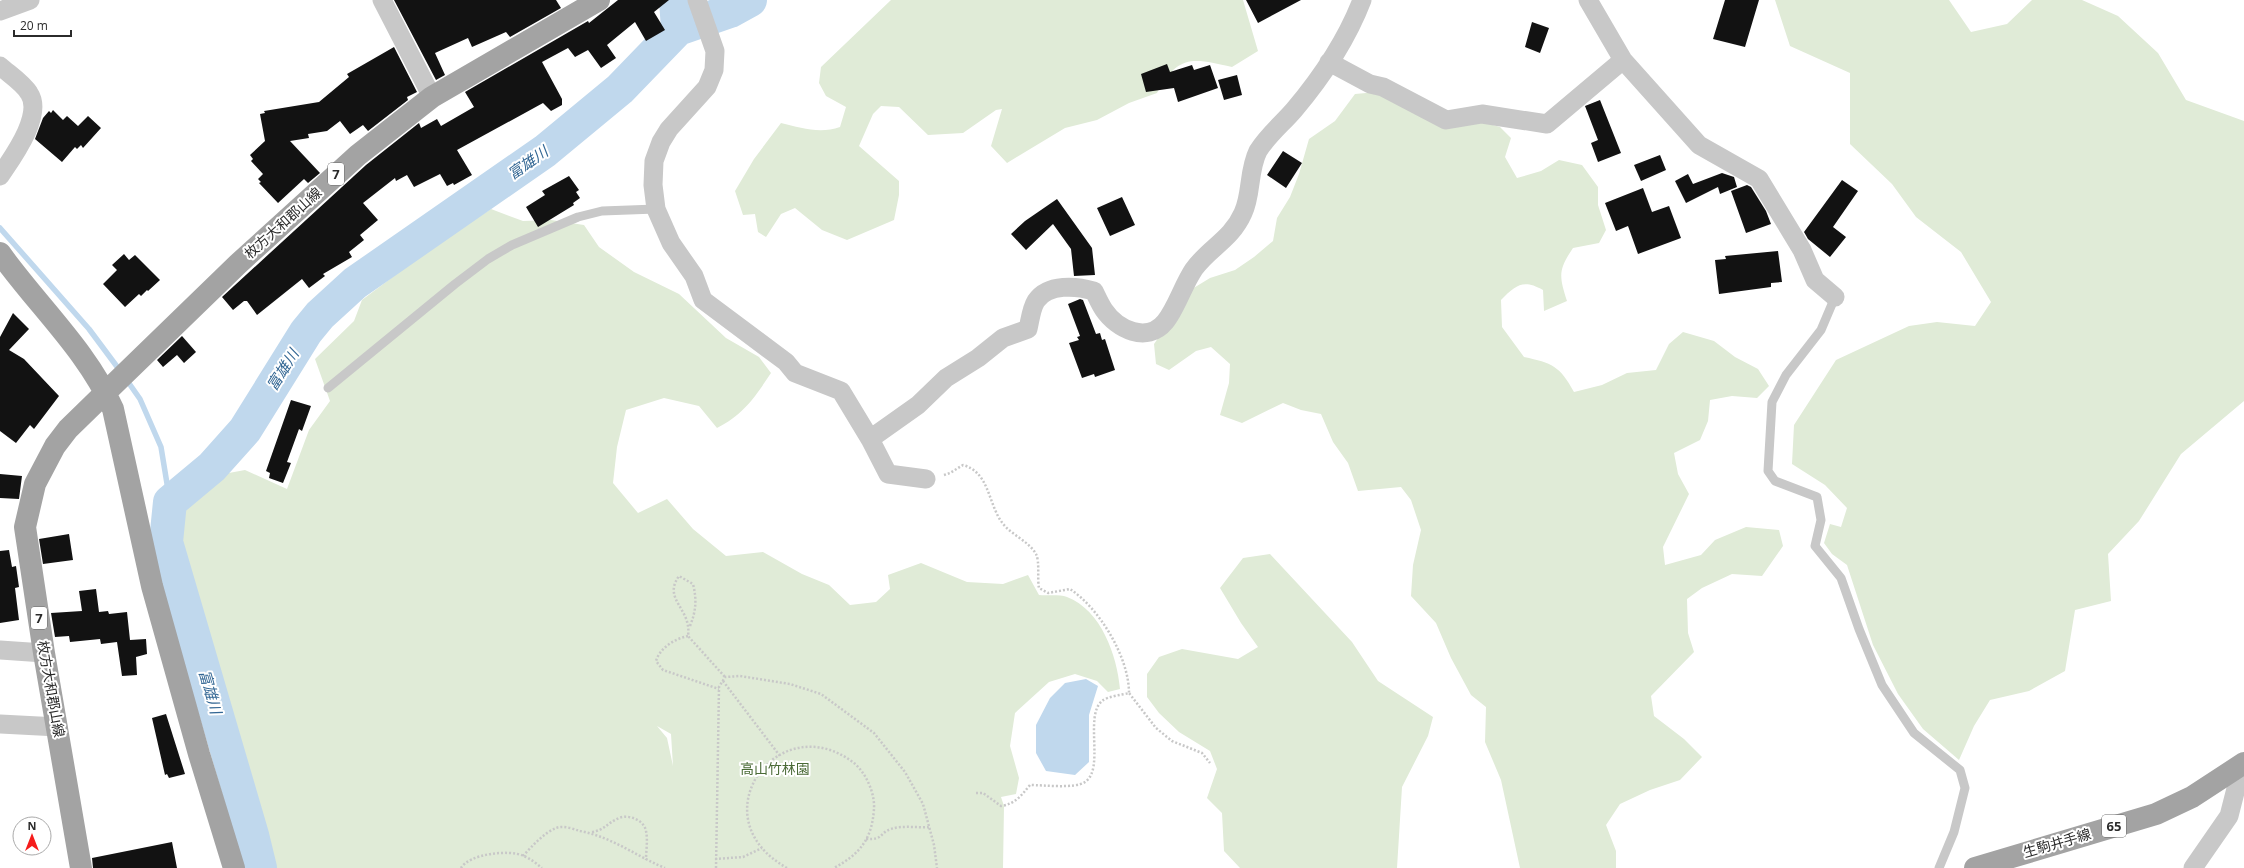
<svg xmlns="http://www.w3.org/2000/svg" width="2244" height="868" font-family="'Open Sans','Noto Sans JP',sans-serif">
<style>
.green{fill:#e0ebd7;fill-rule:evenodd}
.water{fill:#c0d8ed}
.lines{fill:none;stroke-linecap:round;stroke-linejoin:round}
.stream{stroke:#c0d8ed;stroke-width:5.5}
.river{stroke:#c0d8ed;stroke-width:34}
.building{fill:#121212}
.path{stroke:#c8c8c8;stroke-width:2.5;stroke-dasharray:2 2;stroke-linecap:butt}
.service{stroke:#c8c8c8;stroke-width:9}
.minor{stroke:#c8c8c8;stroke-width:19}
.primary{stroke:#a3a3a3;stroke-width:22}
.labels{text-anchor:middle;stroke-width:4;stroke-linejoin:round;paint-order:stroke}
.shield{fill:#fff;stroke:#6b6b6b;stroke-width:1}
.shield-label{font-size:13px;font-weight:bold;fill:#2b2b2b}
.street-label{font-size:14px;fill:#2b2b2b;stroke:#fff}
.park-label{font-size:14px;fill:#4a6a36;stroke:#fff}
.water-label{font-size:15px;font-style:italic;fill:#336794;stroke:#fff}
</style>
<rect width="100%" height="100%" fill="#fff"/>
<!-- green -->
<path class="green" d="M891,0h352l15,51 -26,16c-39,-9 -54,-13 -75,26l-28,10 -32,17 -32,8 -58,35 -16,-17 11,-37 -6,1 -33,23 -35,2 -29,-28 -18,-1 -8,8 -14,32 40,35v14l-5,25 -47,20 -25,-10 -27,-22 -14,6 -15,23 -8,-5 -3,-18 -12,1 -8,-24 19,-32 27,-36c20,5 39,11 59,4l6,-20 -20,-11 -7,-13 2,-16z
M1775,0h174l22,32 36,-8 25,-24h50l36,16 40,37 28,47 58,21v280l-63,53 -42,67 -31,33 3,47 -36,9 -10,61 -36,20 -39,9 -16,26 -15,34 -36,-31 -25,-35 -25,-49 -26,-80 -15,-11 -8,-11 6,-19 11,3 6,-19 -22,-23 -33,-21 2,-39 42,-65 73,-34 28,-4 38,4 16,-24 -30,-50 -45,-35 -24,-33 -42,-40v-71l-60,-27z
M1377,92l123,35 11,11 -6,19 12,21 24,-7 18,-11 23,5 16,22v18l8,25 -7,13 -26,5c-15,22 -14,28 -6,53l-23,10 -1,-21c-20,-11 -27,-5 -42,10l1,27 22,30c28,6 36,9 50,35l28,-7 25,-12 29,-3 13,-26 14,-12 31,9 21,16 23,12 11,17 -12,12 -25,-2 -22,4 -2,21 -8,19 -26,13 4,21 11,20 -26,53 2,18 36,-10 14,-15 31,-13 33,3 4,16 -21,30 -30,-2 -30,14 -15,11 1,34 6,19 -43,44 3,20 30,23 18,18 -22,23 -30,10 -30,14 -14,21 10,26v17h-96l-19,-88 -16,-38 1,-35 -15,-12 -20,-37 -15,-35 -25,-27 2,-31 8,-35 -10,-30 -10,-13 -43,4 -10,-28 -15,-21 -12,-28 -20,-4 -18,-7 -41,20 -22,-8 9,-32 1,-19 -19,-17 -15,4 -27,19 -13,-6 -2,-20 38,-55 18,-11 25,-8 19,-13 19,-16 4,-23 13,-21 9,-23 10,-35 26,-18 20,-27z
M491,209l32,12 28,-1 33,5 15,22 35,25 45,22 47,44 33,19 12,16c-16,24 -27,41 -54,55l-18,-22 -35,-8 -38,12 -9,37 -4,36 25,30 29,-14 26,30 33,27 37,-4 39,22 27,11 21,20 26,-3 14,-13 -2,-14 33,-12 46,19 36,2 25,-9 11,20c8,1 20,-1 28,2 34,13 50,58 53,92l-12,3 -11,-11 -22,-7 -26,8 -34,31 -5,33 9,32 -3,16 -15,3 3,9 -1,62h-730l-21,-83 -24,-77 -19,-48 -7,-31 -16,-41 -4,-27 -6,-18 7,-7 -5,-32 40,-29 27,-5 42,19 22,-59 21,-29 -15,-42 39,-38 8,-21 72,-54zM657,726l14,8 2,32 -6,-28z
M1270,554l82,88 26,39 55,36 -5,19 -26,51 -5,81h-157l-16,-17 -2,-38 -15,-15 10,-29 -7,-18 -31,-19 -20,-19 -12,-16v-23l12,-17 23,-8 56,10 20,-12 -17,-24 -21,-35 23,-30z"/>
<!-- water -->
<path class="water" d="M1086,679l12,7 -9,29v47l-14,13 -29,-4 -10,-18v-28l14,-27 15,-15z"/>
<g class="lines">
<!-- stream -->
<path class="stream" d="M0,228l89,101 32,43
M126,379l14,20 21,48 9,55"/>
<!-- river -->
<path class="river" d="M676,0l2,29
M260,868l-8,-33 -86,-293 4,-40 42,-35 33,-37 61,-98 14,-17 35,-32 190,-132 75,-62 58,-60 52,-18 20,-11"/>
</g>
<!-- building -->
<path class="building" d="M394,0h162l5,8 -51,29 -4,-5 -34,15 -4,-9 -33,15 10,22 -9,5z
M618,0h51l-15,12 11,18 -19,11 -11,-19 -28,23 9,13 -15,10 -13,-18 -13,7 -7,-9 -26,14 20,37v6l-11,6 -8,-8 -86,47 15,25 -18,10 -1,-2 -6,3 -7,-12 -26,13 -7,-12 -11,6 -1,-3 -32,25 15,17 -18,15 4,5 -15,12 3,5 -29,17 2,2 -16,12 -7,-9 -45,36 -10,-14h-3l-11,9 -11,-13 144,-132 53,-42 2,5 16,-9 4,7 33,-19 -9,-15 123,-71 1,2z
M1246,0h55l-43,23z
M1725,0h34l-14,47 -32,-8z
M1532,22l17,6 -9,25 -15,-6z
M394,47l23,45 -10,5 1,3 -40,31 -5,-6 -13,9 -10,-13 -13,10 -19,3 1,4 -19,3 30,32 -12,10 -4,-4 -26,24 -19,-20 2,-1 -3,-3 5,-5 -12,-13 2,-2 -3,-4 15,-14 -5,-27 5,-1 -1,-2 55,-9 30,-25 -2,-3z
M1167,64l3,8 22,-7 2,5 16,-5 8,23 -40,14 -4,-14 -28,4 -5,-18z
M1237,75l5,20 -18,5 -6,-20z
M1600,100l21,53 -23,9 -7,-19 7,-3 -13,-34z
M53,110l10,10 4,-4 11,10 10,-10 13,12 -18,20 -2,-3 -4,4 -2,-2 -13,15 -27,-23 8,-21 6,-7 2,2z
M1283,151l19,12 -16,25 -19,-13z
M1660,155l6,15 -25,11 -7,-16z
M1722,173l12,4 3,10 -17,7 -2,-7 -32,16 -11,-22 13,-7 5,10z
M569,176l10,14 -3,2 4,6 -7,5 1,2 -36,22 -12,-20 19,-12 -3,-4z
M1842,180l16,11 -25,36 13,10 -16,20 -22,-18 -4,-7z
M1747,185l4,2 15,24 5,13 -25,9 -15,-42z
M1643,188l9,24 17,-6 12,32 -43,16 -10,-28 -12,5 -11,-28z
M1122,197l13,28 -25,11 -13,-28z
M1057,199l35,49 3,27 -21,1 -3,-27 -18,-25 -27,26 -15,-16 14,-13z
M1778,251l4,31 -11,1v4l-52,7 -4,-34 11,-1 -1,-3z
M124,254l5,6 6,-5 25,25 -12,11 -1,-1 -6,6 -2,-2 -14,13 -22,-23 14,-14 -5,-5z
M1080,299l3,1 13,34 4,-1 2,7 3,-1 10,31 -20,7 -1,-3 -12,4 -13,-35 10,-3 -2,-3 3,-1 -12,-32z
M13,313l16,16 -20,21 15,9 35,37 -25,33 -4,-4 -14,18 -16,-12v-94z
M182,336l14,16 -12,11 -7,-8 -14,12 -6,-7z
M291,400l20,6 -9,25 -3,-2 -12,33 4,1 -8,20 -14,-5 1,-5 -4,-2z
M0,474l22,2 -3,23 -19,-1z
M69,534l4,26 -30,4 -4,-25z
M9,550l3,17 4,-1 3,21 -4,1 4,32 -19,3v-72z
M96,589l3,23 9,-1 1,3 18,-2 3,28 16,-1 1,15 -11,3 1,18 -15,1 -5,-34 -16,2 -1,-5 -30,3 -1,-6 -14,1 -4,-24 31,-2 -3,-20z
M166,714l19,60 -16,4 -2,-4 -2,1 -13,-57z
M172,842l5,26h-84l-1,-10z"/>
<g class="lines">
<!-- path -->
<path class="path" d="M944,475l6,-2 13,-8c26,7 25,37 38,56 9,14 27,19 35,33 4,8 1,25 3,34l9,5 22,-4c29,19 59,68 59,104
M690,626c6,-15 7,-26 3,-42l-14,-8c-17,24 13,32 9,60l37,41
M688,636c-14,3 -28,12 -32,25l7,9 56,19
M723,681l57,75
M976,793h7l18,13c14,-2 20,-10 29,-21 13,0 45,4 55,-3 20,-13 -1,-66 17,-81 6,-5 20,-6 27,-8l27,35 16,13 30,12 8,10
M592,832c13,-2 15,-9 27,-14 10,-4 25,2 27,13 2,9 0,20 0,29
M866,839c18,1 13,-6 25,-10 11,-4 27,-1 38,-2
M523,856c9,-10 21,-23 33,-28 8,-3 17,1 24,3 32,6 56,25 85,37
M715,859l28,-2 19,-9
M461,868c8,-14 48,-19 63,-12 7,3 13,8 18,12
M716,868l3,-181 6,-10 15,-1 50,8 31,10 53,39 31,39 18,32 11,41 3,23
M787,868c-91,-51 -8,-163 67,-105 12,10 21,30 20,46 -2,30 -14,45 -40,59"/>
<!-- service -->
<path class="service" d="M1835,297l-14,33 -35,45 -14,27 -4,69 7,10 42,16 4,23 -6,26 26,32 18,51 23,56 32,48 46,37 5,18 -11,44 -15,36
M328,388l127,-104 33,-25 24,-14 66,-28 24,-6 54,-2"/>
<!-- minor -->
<path class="minor" d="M382,0l50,97
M697,0l18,51 -1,19 -7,17 -38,42 -8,13 -7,19 -1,24 3,24 15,34 23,33 9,24 83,62 9,11 46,18 29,48 18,35 38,5
M1588,0l35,60 76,85 60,34 43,71 13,30 20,17
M0,11l30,-11
M1329,62l41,22 13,3 63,33 36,-6 65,10 76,-64
M0,66c9,8 23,17 29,27 15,22 -17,65 -29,83
M870,439l48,-34 28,-27 32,-20 25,-20 25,-9c2,-8 3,-20 8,-28 12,-18 41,-15 58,-10 3,6 6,13 10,19 13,19 43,34 61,12 11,-13 18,-37 29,-53 16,-22 37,-29 49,-56 9,-19 5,-42 15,-62 10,-16 24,-27 36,-41 27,-32 53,-71 68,-110
M0,650l44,3
M0,724l58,3
M2193,868l36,-52 13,-51"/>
<!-- primary -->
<path class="primary" d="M0,253c37,52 87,97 113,156l39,177 47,168 35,114
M81,868l-37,-215 -19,-126 10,-43 20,-38 13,-17 38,-37 132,-128 120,-109 74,-58 167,-97
M1975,868l181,-54 36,-17 52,-34"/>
</g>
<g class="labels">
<!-- shield labels -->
<g class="shield">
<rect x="328" y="163" width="16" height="22" rx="3"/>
<rect x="31" y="607" width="16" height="22" rx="3"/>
<rect x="2102" y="815" width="24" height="22" rx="3"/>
</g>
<g class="shield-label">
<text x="336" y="179">7</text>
<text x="39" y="623">7</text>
<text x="2114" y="831">65</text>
</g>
<!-- street labels -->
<g class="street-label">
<text transform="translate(283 223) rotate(-42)" y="5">枚方大和郡山線</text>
<text transform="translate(51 689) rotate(80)" y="5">枚方大和郡山線</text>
<text transform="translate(2057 843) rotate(-16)" y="5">生駒井手線</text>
</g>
<!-- park labels -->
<g class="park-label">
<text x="775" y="774">高山竹林園</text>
</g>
<!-- water labels -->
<g class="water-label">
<text transform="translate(528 163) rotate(-35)" y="5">富雄川</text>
<text transform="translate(283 370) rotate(-58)" y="5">富雄川</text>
<text transform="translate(210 692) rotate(74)" y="5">富雄川</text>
</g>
</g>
<!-- north arrow -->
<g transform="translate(32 836)"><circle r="19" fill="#ffffff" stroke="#aaaaaa"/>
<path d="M0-3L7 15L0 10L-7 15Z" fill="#f51c1b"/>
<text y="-6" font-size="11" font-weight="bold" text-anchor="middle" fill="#2b2b2b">N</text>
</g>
<!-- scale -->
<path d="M14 30v6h57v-6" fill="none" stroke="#2b2b2b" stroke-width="2"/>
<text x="20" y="30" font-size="12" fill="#2b2b2b" stroke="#ffffff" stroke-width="3" paint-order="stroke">20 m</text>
</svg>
